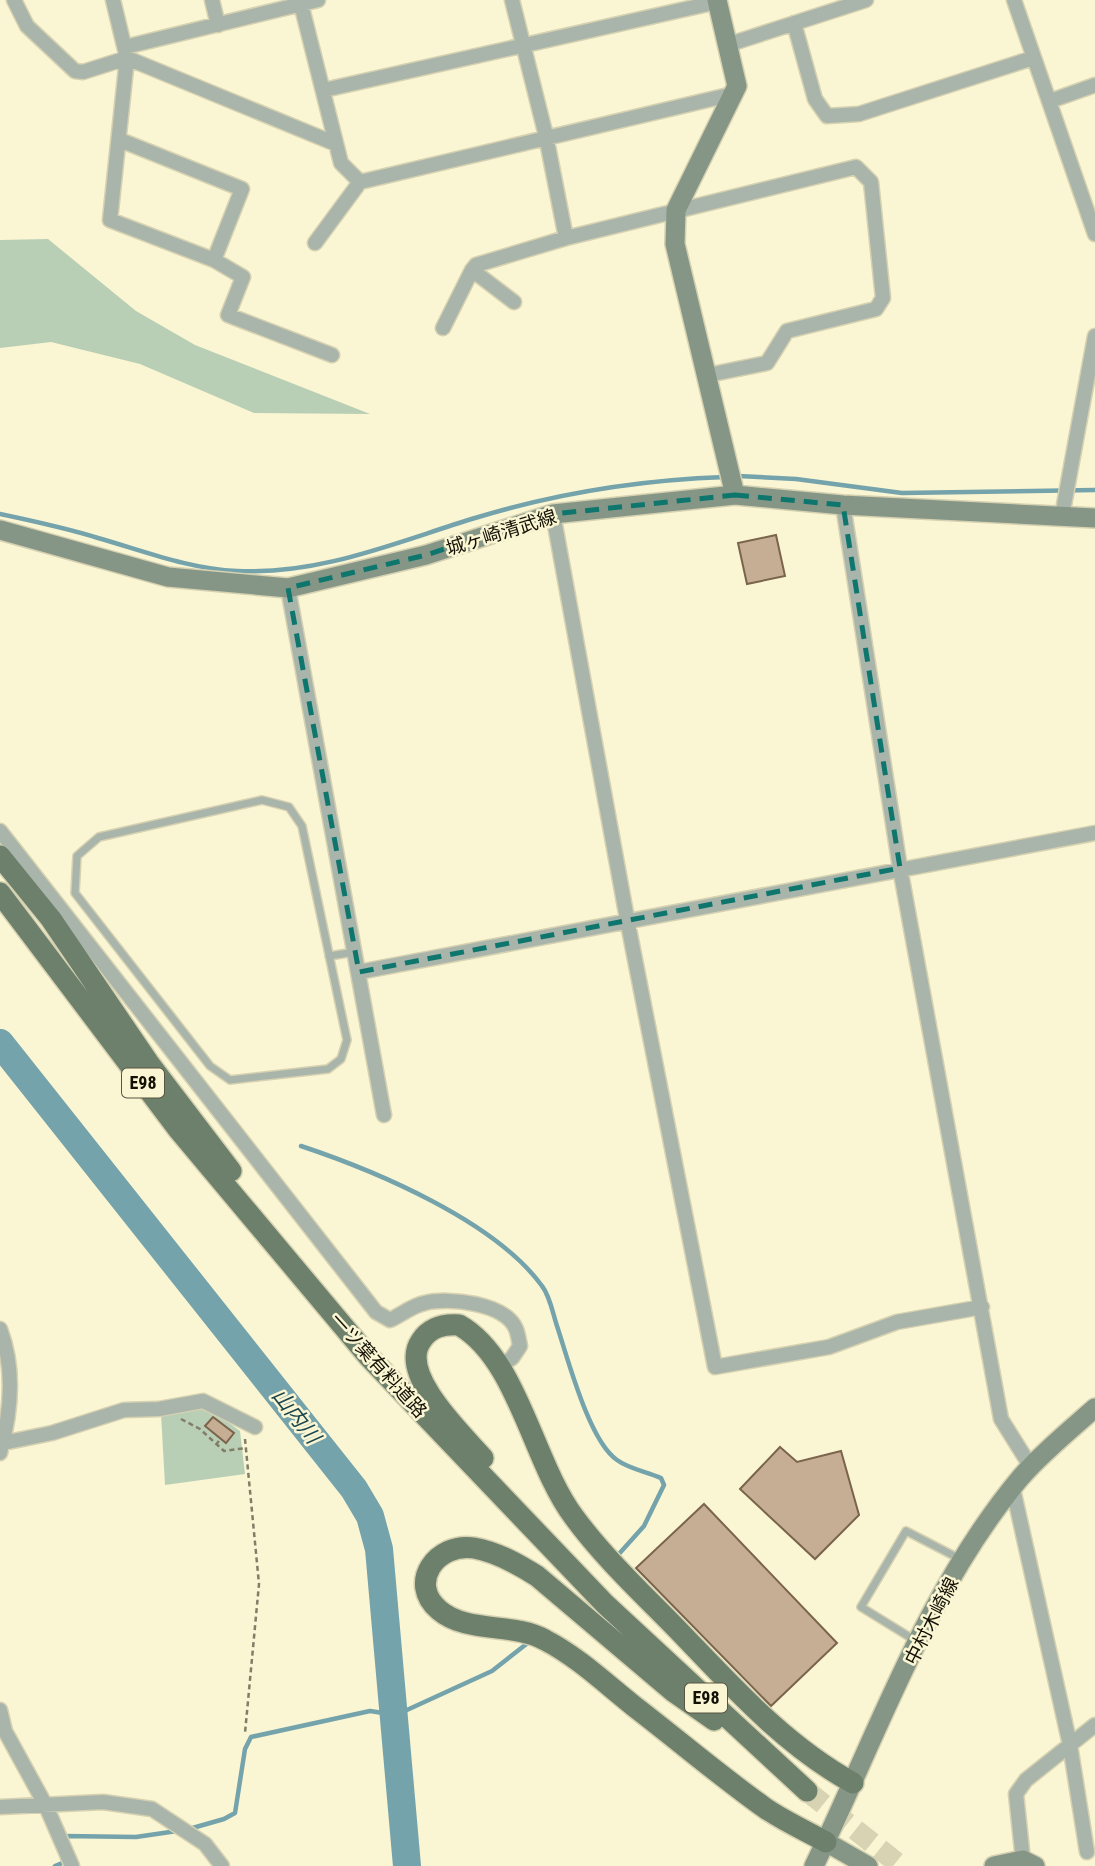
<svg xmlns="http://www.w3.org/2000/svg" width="1095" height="1866" font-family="'Roboto Condensed','Noto Sans JP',sans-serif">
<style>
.green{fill:#b9cfb5}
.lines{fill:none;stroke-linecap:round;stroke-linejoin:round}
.stream{stroke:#74a3ac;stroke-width:4.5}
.river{stroke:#74a3ac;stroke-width:28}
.building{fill:#c6ae94;stroke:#7a644c;stroke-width:2}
.primary-tunnel{stroke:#d7d3b3;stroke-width:21;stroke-dasharray:21 10;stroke-linecap:butt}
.lane-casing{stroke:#d5d1b1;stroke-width:10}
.street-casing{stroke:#d5d1b1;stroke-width:17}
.secondary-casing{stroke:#d5d1b1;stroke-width:22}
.primary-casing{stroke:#d5d1b1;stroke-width:24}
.path{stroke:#817e67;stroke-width:2.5;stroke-dasharray:5 3.5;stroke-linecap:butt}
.lane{stroke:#a9b5aa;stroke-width:7}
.street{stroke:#a9b5aa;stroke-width:14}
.secondary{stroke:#869686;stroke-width:19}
.primary{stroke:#6c806c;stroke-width:21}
.marked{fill:none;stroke:#0f766e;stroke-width:5;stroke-dasharray:14 9;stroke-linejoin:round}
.labels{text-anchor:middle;stroke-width:5;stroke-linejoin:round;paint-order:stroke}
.shield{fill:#faf5d2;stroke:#585543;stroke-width:2}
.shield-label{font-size:18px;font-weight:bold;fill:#131106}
.street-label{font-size:19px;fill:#131106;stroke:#faf5d2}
.water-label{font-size:21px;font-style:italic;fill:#1a454d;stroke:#faf5d2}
</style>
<rect width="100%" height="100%" fill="#faf5d2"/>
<!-- green -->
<path class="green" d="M48,239l88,72 59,34 175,69 -116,-1 -114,-49 -89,-22 -51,6v-108z
M206,1406l34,25 5,43 -80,11 -4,-71z"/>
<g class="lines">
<!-- stream -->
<path class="stream" d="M738,476l58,3 106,14 193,-3
M0,514c33,7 66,14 98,24 46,13 91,31 139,33 84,4 159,-29 238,-53 82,-25 164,-38 250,-41
M301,1146c75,25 194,75 241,140 8,10 11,28 15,40 11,33 32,115 60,134 12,9 31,12 44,18l3,7 -20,41 -26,29
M189,1829l35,-10 11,-6 10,-64 6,-12 119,-26 26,4 96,-44 37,-29
M66,1839l-2,-3 72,1 41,-6
M55,1866l12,-5"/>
<!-- river -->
<path class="river" d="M0,1043l354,446 16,27 9,33 28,317"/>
</g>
<!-- building -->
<path class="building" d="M776,535l9,41 -38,8 -9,-41z
M213,1417l21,16 -8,10 -21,-17z
M780,1447l17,15 44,-11 18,64 -44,44 -75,-70z
M704,1504l133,139 -66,63 -135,-138z"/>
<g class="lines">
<!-- primary-tunnel -->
<path class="primary-tunnel" d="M807,1791l94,75"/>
<defs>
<path id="lane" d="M262,800l27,7 13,19 45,214 -6,19 -13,10 -98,11 -20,-14 -135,-173 2,-37 22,-19z
M329,956l26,-4
M916,1641l-55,-34 45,-76 56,29"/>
<path id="street" d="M14,0l13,26 48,45 8,1 44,-14 209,86
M113,0l14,58 -17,162 104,40 29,17 -15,38 104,40
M212,0l6,25
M300,0l41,163 19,19 373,-88
M512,0l34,136 20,102
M1014,0l81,234
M794,23l21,76 12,17 32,-2 174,-56
M727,45l139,-45
M125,47l193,-47
M324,90l393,-88
M1050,101l45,-16
M120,140l122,49 -28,71
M315,243l45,-61
M514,302l-42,-32 4,-5 90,-27 290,-71 15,15 12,116 -7,11 -89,22 -20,32 -59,12
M443,328l29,-58
M843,505l57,363 101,551 30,48
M553,514l75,410 87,443 114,-20 68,-25 85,-15
M1062,516l33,-180
M288,588l96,527
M0,831l376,481 14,8c11,-5 23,-15 35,-17 24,-6 80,0 91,26 2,5 3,12 4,17l-8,12 -12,8
M359,972l736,-139
M0,1329c15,39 11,84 0,124
M3,1443l49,-10 72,-23 35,-1 44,-8 52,26
M1013,1489l57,256 17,107
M0,1710l5,21 41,75 26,60
M0,1807l103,-5 49,7 53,35 17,22
M1023,1860l-7,-66 10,-14 69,-55"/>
<path id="secondary" d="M717,0l20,86 -61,124 -1,34 60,251
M0,530l168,47 120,11 138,-33 127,-41 182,-19 108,10 252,13
M826,1842l42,24
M814,1866c63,-130 113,-277 207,-389 22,-25 49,-47 74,-69
M994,1866l29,-6 12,6"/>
<path id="primary" d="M0,856l51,63 97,143 83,109
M0,893l178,236 191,228 236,247 202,187
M483,1458c-21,-24 -85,-84 -62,-117 9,-14 22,-17 38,-16 59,33 74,138 115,192 30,41 69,77 104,113 54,56 106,115 175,153
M714,1720l-40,-28 -137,-116c-19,-12 -40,-24 -63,-28 -37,-6 -67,35 -35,62 28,24 74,12 106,30 33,17 61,44 90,67 43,33 85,69 130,101 19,13 41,23 61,34"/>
</defs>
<!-- lane casing -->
<use href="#lane" class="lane-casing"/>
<!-- street casing -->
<use href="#street" class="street-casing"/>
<!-- secondary casing -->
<use href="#secondary" class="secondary-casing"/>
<!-- primary casing -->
<use href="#primary" class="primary-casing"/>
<!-- path -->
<path class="path" d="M181,1419l19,10 24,22 22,-3
M245,1439l14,145 -14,149
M216,1445l4,-6"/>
<!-- lane -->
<use href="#lane" class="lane"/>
<!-- street -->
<use href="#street" class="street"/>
<!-- secondary -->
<use href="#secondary" class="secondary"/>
<!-- primary -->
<use href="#primary" class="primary"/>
</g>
<!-- marked area -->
<path class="marked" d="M735,495l108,10 57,363 -541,104 -71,-384 138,-33 127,-41z"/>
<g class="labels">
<!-- shield labels -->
<g class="shield">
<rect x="122" y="1068.5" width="42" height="29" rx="5"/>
<rect x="685" y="1683.5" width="42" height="29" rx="5"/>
</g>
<g class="shield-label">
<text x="143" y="1089">E98</text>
<text x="706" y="1704">E98</text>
</g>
<!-- street labels -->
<g class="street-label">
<text transform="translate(501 532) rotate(-17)" y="7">城ヶ崎清武線</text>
<text transform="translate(379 1365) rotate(48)" y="7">一ツ葉有料道路</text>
<text transform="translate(931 1621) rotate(-63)" y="7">中村木崎線</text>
</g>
<!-- water labels -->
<g class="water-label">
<text transform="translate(296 1416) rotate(52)" y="7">山内川</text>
</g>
</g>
</svg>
